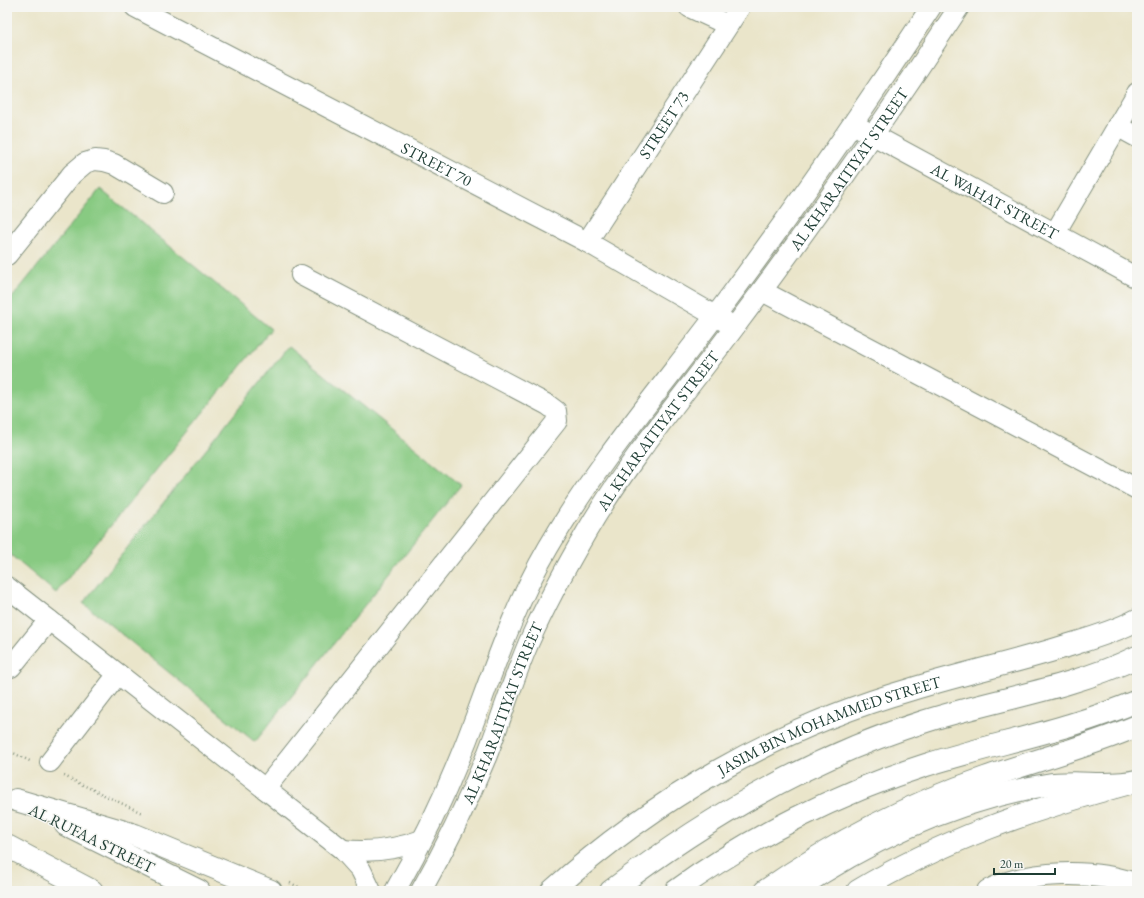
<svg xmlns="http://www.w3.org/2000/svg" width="1144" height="898" font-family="'EB Garamond',serif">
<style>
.green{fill:#88ca82;stroke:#54845b}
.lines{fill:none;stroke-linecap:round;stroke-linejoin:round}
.minor-casing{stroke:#84917f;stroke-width:22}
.major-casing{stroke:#84917f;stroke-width:24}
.highway-casing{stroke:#84917f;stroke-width:24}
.path{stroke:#84917f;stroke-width:2.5;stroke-dasharray:1 3;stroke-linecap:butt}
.minor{stroke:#fff;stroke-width:20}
.major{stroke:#fff;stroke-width:22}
.highway{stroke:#fff;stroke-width:22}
.labels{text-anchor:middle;stroke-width:3;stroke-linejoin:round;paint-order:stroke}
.street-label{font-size:16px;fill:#1f3d34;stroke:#f6f6f2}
</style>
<rect width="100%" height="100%" fill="#f6f6f2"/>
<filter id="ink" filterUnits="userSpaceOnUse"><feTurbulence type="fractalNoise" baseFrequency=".025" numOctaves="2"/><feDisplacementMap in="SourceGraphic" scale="8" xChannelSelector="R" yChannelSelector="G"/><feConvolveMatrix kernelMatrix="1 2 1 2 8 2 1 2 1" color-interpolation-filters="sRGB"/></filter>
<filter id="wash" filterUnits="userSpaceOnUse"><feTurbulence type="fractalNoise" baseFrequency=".012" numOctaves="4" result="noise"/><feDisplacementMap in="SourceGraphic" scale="16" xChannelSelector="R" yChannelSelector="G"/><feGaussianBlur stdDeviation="0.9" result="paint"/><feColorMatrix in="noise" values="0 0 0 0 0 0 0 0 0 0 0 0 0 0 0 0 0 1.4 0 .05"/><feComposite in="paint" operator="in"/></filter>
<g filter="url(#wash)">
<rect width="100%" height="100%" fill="#eae5ca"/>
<!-- green -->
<path class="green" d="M100,189l171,140 -215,264 -49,-41v-248z
M289,346l172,139 -206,257 -172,-139z"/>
</g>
<g filter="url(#ink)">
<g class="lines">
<defs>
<g id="minor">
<path id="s1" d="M135,7l452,235 139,80"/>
<path d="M689,7l39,18"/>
<path d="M1117,126l20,11"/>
<path id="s2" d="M862,129l275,149"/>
<path d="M1055,233l82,-140"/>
<path id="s3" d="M587,242l153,-235"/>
<path d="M7,255l65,-81 13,-11 10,-3 9,1 10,3 49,29"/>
<path d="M762,291l375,198"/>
<path d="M7,587l336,263 18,20 10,21"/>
<path d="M11,667l38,-47"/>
<path d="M50,762l68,-88"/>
<path d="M265,789l292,-368 -1,-10 -8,-6 -247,-130"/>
<path d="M343,850c28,3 52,0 79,-10"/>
<path d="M395,891c32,-56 59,-115 81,-175 21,-57 41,-115 72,-168 48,-83 110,-156 168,-233 75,-100 146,-203 215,-308"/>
<path id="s4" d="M421,891c25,-44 47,-90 66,-136 15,-38 26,-76 42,-113 17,-38 37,-75 58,-111 42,-72 97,-136 147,-203 79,-105 154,-212 225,-321"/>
</g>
<g id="major">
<path d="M16,800l119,35 136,56"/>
<path d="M66,825l133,66"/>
<path d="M7,846l85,45"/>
<path id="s5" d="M552,891c102,-92 225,-163 357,-201 55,-17 112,-29 167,-47 20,-6 42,-13 61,-23"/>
<path d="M611,891c96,-73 199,-134 315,-170 70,-22 144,-32 211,-64"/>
<path d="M794,891c76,-52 161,-91 252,-106 30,-5 62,3 91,-4"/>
</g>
<path id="highway" d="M676,891c72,-53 165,-99 250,-126 70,-22 143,-35 211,-64
M765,891c68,-47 141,-86 220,-113 51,-18 103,-31 152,-52
M858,891c83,-50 174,-82 268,-107
M988,891c40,-21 107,-22 149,-6"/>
</defs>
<!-- minor casing -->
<use href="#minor" class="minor-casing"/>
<!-- major casing -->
<use href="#major" class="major-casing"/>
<!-- highway casing -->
<use href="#highway" class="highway-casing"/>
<!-- path -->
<path class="path" d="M7,750l23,11
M64,776l78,37
M290,883l18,8
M7,887l8,4"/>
<!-- minor -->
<use href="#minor" class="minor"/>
<!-- major -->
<use href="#major" class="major"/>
<!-- highway -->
<use href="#highway" class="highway"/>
</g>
</g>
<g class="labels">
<!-- street labels -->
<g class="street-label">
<text dy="6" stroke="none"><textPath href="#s3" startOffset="140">STREET 73</textPath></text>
<text dy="6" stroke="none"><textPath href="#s1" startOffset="340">STREET 70</textPath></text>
<text dy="6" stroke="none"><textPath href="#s4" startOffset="844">AL KHARAITIYAT STREET</textPath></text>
<text dy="6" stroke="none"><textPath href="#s2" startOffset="151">AL WAHAT STREET</textPath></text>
<text dy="6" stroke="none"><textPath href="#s4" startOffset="520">AL KHARAITIYAT STREET</textPath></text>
<text dy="6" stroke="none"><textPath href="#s4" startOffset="196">AL KHARAITIYAT STREET</textPath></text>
<text dy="6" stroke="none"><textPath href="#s5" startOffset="326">JASIM BIN MOHAMMED STREET</textPath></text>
<text transform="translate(92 838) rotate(26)" y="6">AL RUFAA STREET</text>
</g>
</g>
<!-- margin -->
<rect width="1144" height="898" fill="none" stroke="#f6f6f2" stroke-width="24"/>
<!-- scale -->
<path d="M994 868v6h61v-6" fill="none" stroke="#1f3d34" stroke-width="2"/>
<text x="1000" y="868" font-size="12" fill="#1f3d34" stroke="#f6f6f2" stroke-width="3" paint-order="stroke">20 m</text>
</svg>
